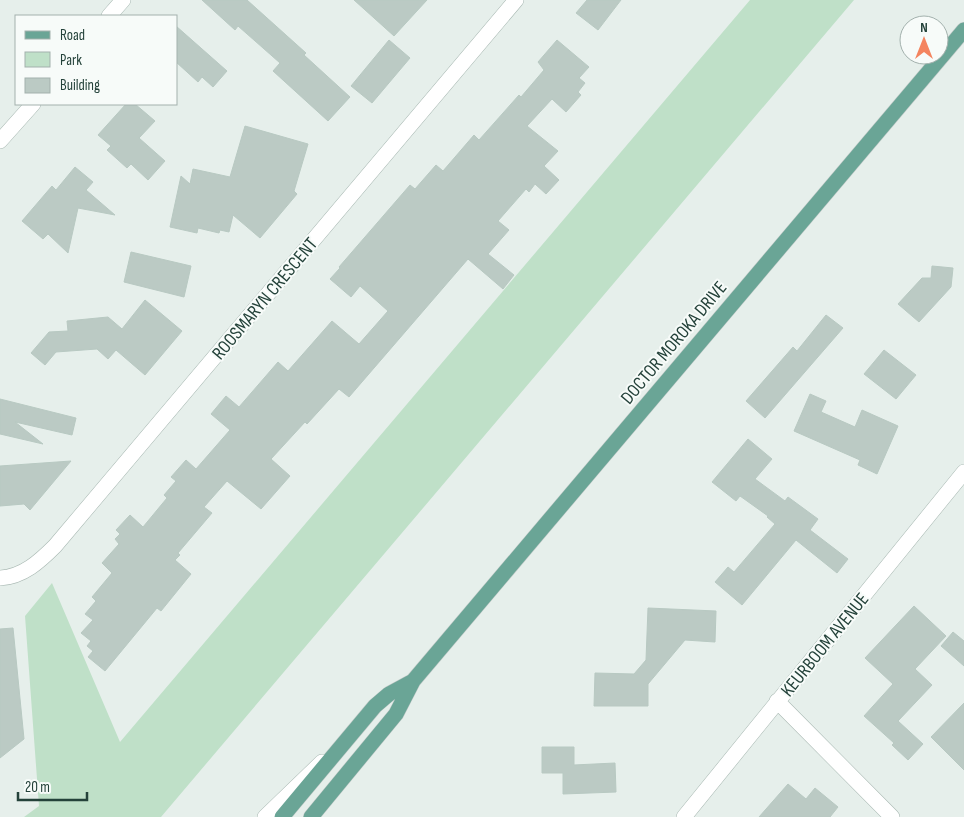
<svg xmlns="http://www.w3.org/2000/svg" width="964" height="817" font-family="'Sofia Sans Condensed',sans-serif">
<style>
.green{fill:#bfe0c8}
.building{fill:#bbcac4;stroke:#b8c9c2}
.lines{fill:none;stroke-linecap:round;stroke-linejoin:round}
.minor-casing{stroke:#a8b8b2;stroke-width:16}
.major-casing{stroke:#c2cac8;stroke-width:16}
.minor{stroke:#fff;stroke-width:15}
.major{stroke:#6aa596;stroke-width:15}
.labels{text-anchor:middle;stroke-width:4;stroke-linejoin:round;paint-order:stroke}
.street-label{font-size:19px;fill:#24423a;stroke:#f7fbf9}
</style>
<rect width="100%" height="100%" fill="#e6efeb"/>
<!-- green -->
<path class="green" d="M750,0h104l-693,817h-137l15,-11 -14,-190 27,-33 68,159z"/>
<!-- building -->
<path class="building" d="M202,0h45l59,53 -2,2 46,42 -22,24 -55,-50 7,-8 -42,-37 -3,4z
M354,0h73l-33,36z
M587,0h34l-23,30 -22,-17z
M176,26l51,45 -14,16 -11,-10 -4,5 -22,-20z
M389,40l21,18 -38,45 -21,-17z
M557,40l32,27 -10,11 6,5 -7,9 3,3 -15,17 -14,-13 -25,27 31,25 -14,15 15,14 -13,14 -11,-10 -6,8 -3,-3 -28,32 11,9 -21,24 26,21 -11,14 -35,-30 -119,138 -10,-8 -32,35 -2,-2 -34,37 19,17 -29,33 -34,-28 -23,26 8,6 -34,40 2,2 -5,5 16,14 -30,37 -4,-3 -52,63 -17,-14 5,-6 -6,-5 4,-5 -10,-8 12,-13 -8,-6 11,-13 -4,-4 20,-24 -10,-10 17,-19 -4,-5 5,-5 -4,-4 14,-15 13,12 24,-29 -3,-3 12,-14 -5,-4 15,-17 10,9 34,-39 -19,-16 15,-18 13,11 39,-45 10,9 44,-50 27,23 29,-33 -28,-25 -9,11 -21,-18 10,-11 -1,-1 71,-82 5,4 21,-24 7,6 31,-36 5,5 40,-45 2,2 23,-27 -6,-8z
M126,104h9l20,17 -16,17 26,23 -17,19 -17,-16 -4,4 -20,-18 4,-4 -13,-11z
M245,126l63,18 -14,47 3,3 -37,44 -27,-23 -4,17 -9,-2 -1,3 -21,-5 -1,5 -27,-6 11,-51 9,8 3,-15 37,8z
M75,167l18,15 -7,8 29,25 -37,-7 -10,45 -20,-19 -5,5 -21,-18 30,-35 4,4z
M131,252l60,14 -7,31 -60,-15z
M932,266l21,2 -2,19 -32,35 -21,-18 24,-26h9z
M145,300l37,31 -37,44 -29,-25 -8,9 -11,-10 -41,3 -11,13 -14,-12 18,-21 19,-1 -1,-10 41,-4 14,12z
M826,315l17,13 -78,90 -19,-17 47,-54 4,4z
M884,350l32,25 -20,24 -32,-25z
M810,394l16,7 -5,11 34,15 7,-17 36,16 -21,48 -19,-9 2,-5 -66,-29z
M0,399l76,19 -4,17 -57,-13 28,22 -43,-10z
M748,439l24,20 -17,20 30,22 3,-4 30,22 -8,11 38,29 -11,14 -41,-33 -54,65 -27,-23 13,-15 6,5 41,-48 -8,-7 1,-1 -28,-20 -4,5 -24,-19z
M71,461l-41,49 -6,-6 -24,2v-40z
M914,606l32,30 -31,33 17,16 -34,36 25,23 -15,16 -16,-15 2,-2 -30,-27 29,-32 -28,-26z
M648,608l68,3 -1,31 -30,-2 -37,44v22h-54l1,-33 39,1 12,-14z
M13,628l11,111 -24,19v-129z
M953,632l11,9v25l-23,-20z
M964,703v67l-33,-33z
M542,747h32v18l41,-2 1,29 -53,2v-21h-21z
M788,784l18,15 9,-11 23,19 -8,10h-71z"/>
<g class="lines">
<defs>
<path id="minor" d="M109,16l14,-16
M0,141l33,-37
M0,578c23,-1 40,-17 55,-32l461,-546
M777,701l115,116
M265,817l57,-55
M684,817l280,-345"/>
<path id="major" d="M282,817l93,-111 14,-12 24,-13
M311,817l85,-103 17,-33 551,-651"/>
</defs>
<!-- minor casing -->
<use href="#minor" class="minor-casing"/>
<!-- major casing -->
<use href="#major" class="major-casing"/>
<!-- minor -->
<use href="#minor" class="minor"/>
<!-- major -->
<use href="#major" class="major"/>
</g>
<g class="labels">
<!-- street labels -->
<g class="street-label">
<text transform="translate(264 298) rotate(-50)" y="7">ROOSMARYN CRESCENT</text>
<text transform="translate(673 342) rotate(-50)" y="7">DOCTOR MOROKA DRIVE</text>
<text transform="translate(824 644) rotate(-51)" y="7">KEURBOOM AVENUE</text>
</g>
</g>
<!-- legend -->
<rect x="15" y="15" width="162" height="90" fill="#f7fbf9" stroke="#a3b1ad"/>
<rect x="25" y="31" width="25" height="8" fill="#6aa596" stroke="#a3b1ad"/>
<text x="60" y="40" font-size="15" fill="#24423a">Road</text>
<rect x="25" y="52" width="25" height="15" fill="#bfe0c8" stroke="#a3b1ad"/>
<text x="60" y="65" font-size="15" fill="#24423a">Park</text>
<rect x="25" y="78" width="25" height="15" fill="#bbcac4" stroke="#a3b1ad"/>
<text x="60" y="90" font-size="15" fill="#24423a">Building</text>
<!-- north arrow -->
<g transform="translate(924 40)"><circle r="24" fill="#f7fbf9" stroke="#a3b1ad"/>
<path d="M0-4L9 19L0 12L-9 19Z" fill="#f4845f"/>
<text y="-8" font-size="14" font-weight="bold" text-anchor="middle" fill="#24423a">N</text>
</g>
<!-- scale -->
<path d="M18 792v8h69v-8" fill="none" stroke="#24423a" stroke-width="2.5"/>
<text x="25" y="792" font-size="15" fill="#24423a" stroke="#f7fbf9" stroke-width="4" paint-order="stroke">20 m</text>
</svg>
